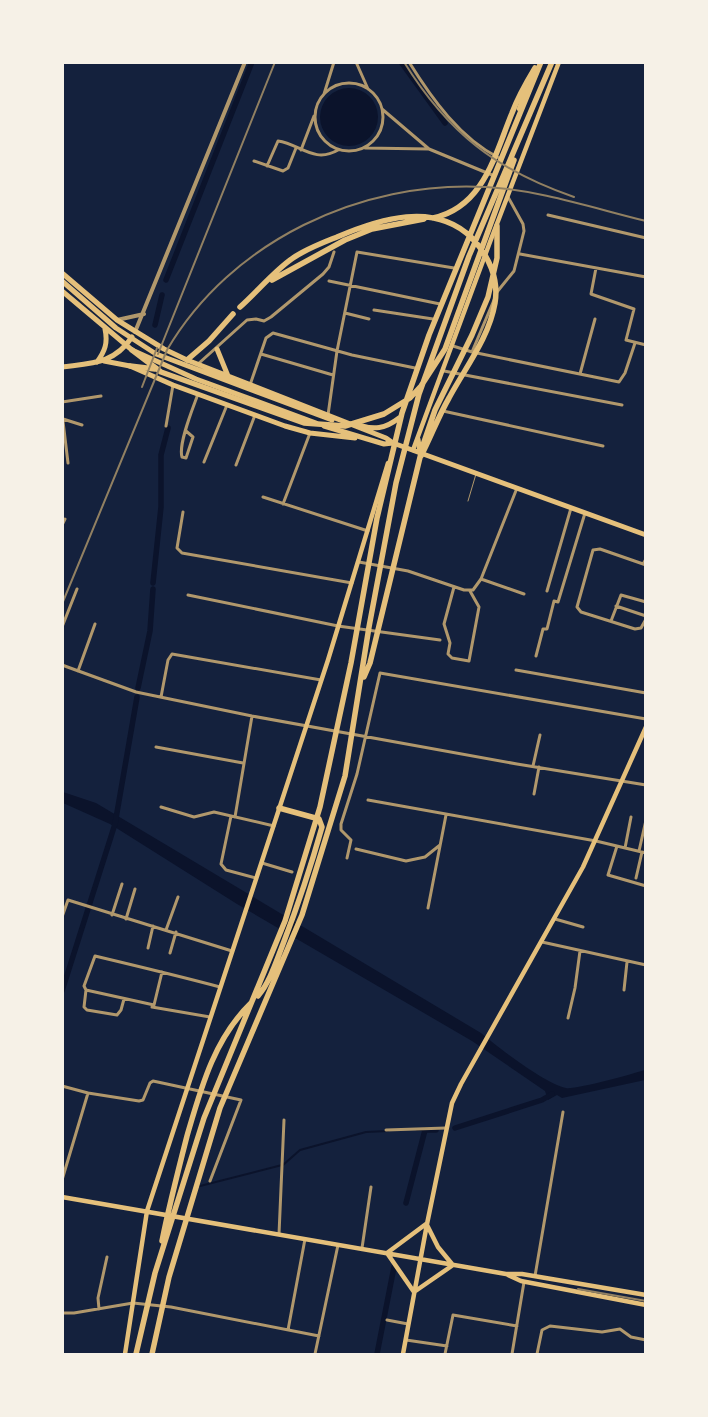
<svg xmlns="http://www.w3.org/2000/svg" width="708" height="1417" font-family="Mulish,sans-serif">
<style>
.water{fill:#0b132b}
.lines{fill:none;stroke-linecap:round;stroke-linejoin:round}
.stream{stroke:#0b132b;stroke-width:2}
.canal{stroke:#0b132b;stroke-width:5.5}
.service{stroke:#b1986c;stroke-width:1}
.minor{stroke:#b1986c;stroke-width:3}
.tertiary{stroke:#b1986c;stroke-width:4}
.secondary{stroke:#e5c07b;stroke-width:4.5}
.primary{stroke:#e5c07b;stroke-width:5}
.motorway{stroke:#e5c07b;stroke-width:5.5}
.rail{stroke:#918062;stroke-width:2}
</style>
<rect width="100%" height="100%" fill="#14213d"/>
<!-- water -->
<path class="water" d="M320 117a29 29 0 1 1 58 0a29 29 0 1 1-58 0Z
M63,792l33,11 385,230c18,15 63,50 85,55 9,2 66,-14 79,-18v10l-83,18 -5,-3 -9,5 -3,-9 -73,-50 -235,-137 -127,-80 -47,-21z"/>
<g class="lines">
<!-- stream -->
<path class="stream" d="M417,1130h8
M283,1165l17,-15 66,-18 22,-1
M200,1186l82,-21"/>
<!-- canal -->
<path class="canal" d="M401,62l44,61
M166,280l86,-218
M155,325l7,-30
M153,583l8,-76v-52l7,-27
M138,688l12,-57 3,-42
M62,991l53,-167 22,-127
M455,1128l87,-28 10,-6
M406,1203l19,-73h11
M377,1354l17,-87"/>
<!-- service -->
<path class="service" d="M468,501l8,-27"/>
<!-- minor -->
<path class="minor" d="M356,62l12,27
M409,62c23,37 51,76 90,96
M315 117a34 34 0 1 1 68 0a34 34 0 1 1-68 0Z
M324,94l10,-32
M382,109l47,40 63,26
M365,148l64,1
M301,150l13,-34
M254,161l29,10 5,-3 8,-20
M267,166l11,-25c22,3 36,23 60,9
M548,215l98,23
M520,254l126,23
M596,268l-5,26 43,15 -8,31 20,5
M329,281l111,23
M497,292l17,-21 10,-40 -1,-7 -15,-27
M374,310l59,9
M345,313l24,6
M453,346l19,6 22,-52
M472,352l147,30 6,-9 10,-30
M261,354l72,21
M198,364l49,-44 9,-1 8,2 7,-4 52,-43 6,-7 5,-15
M444,371l178,34
M580,374l15,-55
M250,385l16,-47 7,-5 79,22 63,13
M62,402l39,-6
M443,411l160,35
M62,413l6,50
M328,415l9,-64 20,-99 97,16
M63,419l19,6
M166,426l7,-41
M186,431l7,6 -7,21 -4,-1c-4,-13 11,-49 16,-63
M204,462l23,-57
M236,465l19,-50
M263,497l105,34
M283,504l27,-71
M183,512l-6,36 5,5 170,30
M62,525l3,-6
M359,562l49,9 56,19h9l8,-11 36,-91
M643,564l3,-5
M646,565l-46,-16 -7,1 -16,57 4,5 54,17 6,-1 5,-9
M481,579l43,15
M454,587l-10,37 6,19 -2,11 4,4 17,3 10,-54 -9,-16
M547,591l24,-83
M188,595l150,31 102,14
M616,606l30,10
M611,621l10,-26 25,7
M62,627l15,-38
M536,656l7,-27h4l7,-28 4,1 27,-89
M62,665l74,27 116,24 265,48 129,21
M516,670l130,23
M78,671l17,-47
M161,697l7,-37 4,-6 149,26
M156,747l87,16
M533,766l7,-31
M534,794l5,-27
M368,800l228,41 50,12
M161,807l33,10 20,-5 60,14
M231,816l-10,48 5,6 30,8
M235,817l17,-101
M617,846l-9,29 38,11
M625,848l6,-31
M356,849l50,12 19,-4 15,-12
M639,851l7,-31
M347,858l4,-18 -10,-10v-6l16,-50 23,-101 266,46
M262,863l30,9
M636,878l6,-26
M428,908l18,-93
M112,915l10,-31
M62,917l6,-17 164,51
M126,919l9,-30
M555,919l28,8
M166,930l12,-33
M542,942l104,23
M148,948l5,-22
M170,953l6,-21
M162,972l-8,33 -68,-15 -2,-4 11,-30c42,10 84,20 125,31
M86,990l-2,17 3,3 30,5 4,-5 3,-11
M624,990l3,-28
M152,1007l58,10
M568,1018l7,-30 5,-37
M62,1086l26,7 51,8 4,-1 7,-17 3,-2 88,19 -31,81
M386,1130l60,-2
M62,1180l26,-87
M279,1234l5,-114
M362,1248l9,-61
M535,1276l28,-164
M99,1309l-1,-11 9,-41
M62,1313h12l59,-10 38,4 148,29
M387,1320l21,4
M288,1330l17,-91
M406,1340l41,6
M315,1354l23,-109
M445,1354l8,-39 64,11
M512,1354l12,-72
M537,1354l5,-24 8,-4 52,6 18,-3 11,8 15,3"/>
<!-- tertiary -->
<path class="tertiary" d="M117,320l27,-6
M135,332l110,-270"/>
<!-- secondary -->
<path class="secondary" d="M519,109l8,-23
M413,450l77,-208 69,-180
M62,1197l444,77h16l124,21
M427,1225l11,22 14,17
M387,1253l39,-29
M387,1253l27,39
M508,1275l13,6 125,24
M414,1292l39,-27
M125,1354l22,-143 181,-551 60,-197
M403,1354l24,-130 25,-121 9,-19 122,-217 63,-140"/>
<!-- primary -->
<path class="primary" d="M62,273l55,47 47,29 23,11 199,78 7,5 253,92
M62,281l54,47 40,26 176,66
M62,291l70,59 64,29 120,44
M217,349l11,27
M104,361l26,5 43,19 112,41 25,7 45,5
M97,362c8,-11 11,-19 8,-33
M62,367c30,-4 52,-3 70,-30
M358,425c16,5 27,4 41,-7
M324,426l60,18 9,-1
M418,439l2,14"/>
<!-- motorway -->
<path class="motorway" d="M433,218c51,-11 62,-64 79,-105 6,-16 14,-30 23,-45
M272,280l73,-40 27,-11 52,-10
M240,307c17,-15 35,-37 53,-49 13,-9 29,-15 44,-21 42,-18 98,-36 135,1 17,18 27,41 23,65 -6,35 -30,65 -46,95 -11,19 -18,39 -28,58
M132,350l29,22 143,51 41,3 39,-12 26,-16 11,-12 24,-37 69,-189
M187,360l22,-19 24,-27
M130,366l25,3
M364,677l6,-14 53,-218 12,-35 37,-75 16,-38 9,-39v-32
M258,996c12,-14 18,-34 25,-52 15,-39 28,-78 39,-117l-3,-8 -40,-11
M162,1241c7,-35 16,-70 25,-105 14,-48 27,-97 64,-133
M136,1354l19,-81 49,-155 81,-197 35,-114 31,-144 26,-145 25,-105 27,-78 112,-273
M152,1354l17,-77 51,-169 82,-193 43,-139 24,-149 27,-144 23,-89 50,-138 83,-194"/>
<!-- rail -->
<path class="rail" d="M404,62c44,71 92,108 170,135
M158,354l117,-292
M142,387l15,-39
M62,604l105,-254c64,-109 194,-170 319,-163 53,3 107,21 160,34
M578,1289l68,12"/>
</g>
<!-- border -->
<rect width="708" height="1417" fill="none" stroke="#f6f1e7" stroke-width="128"/>
</svg>
